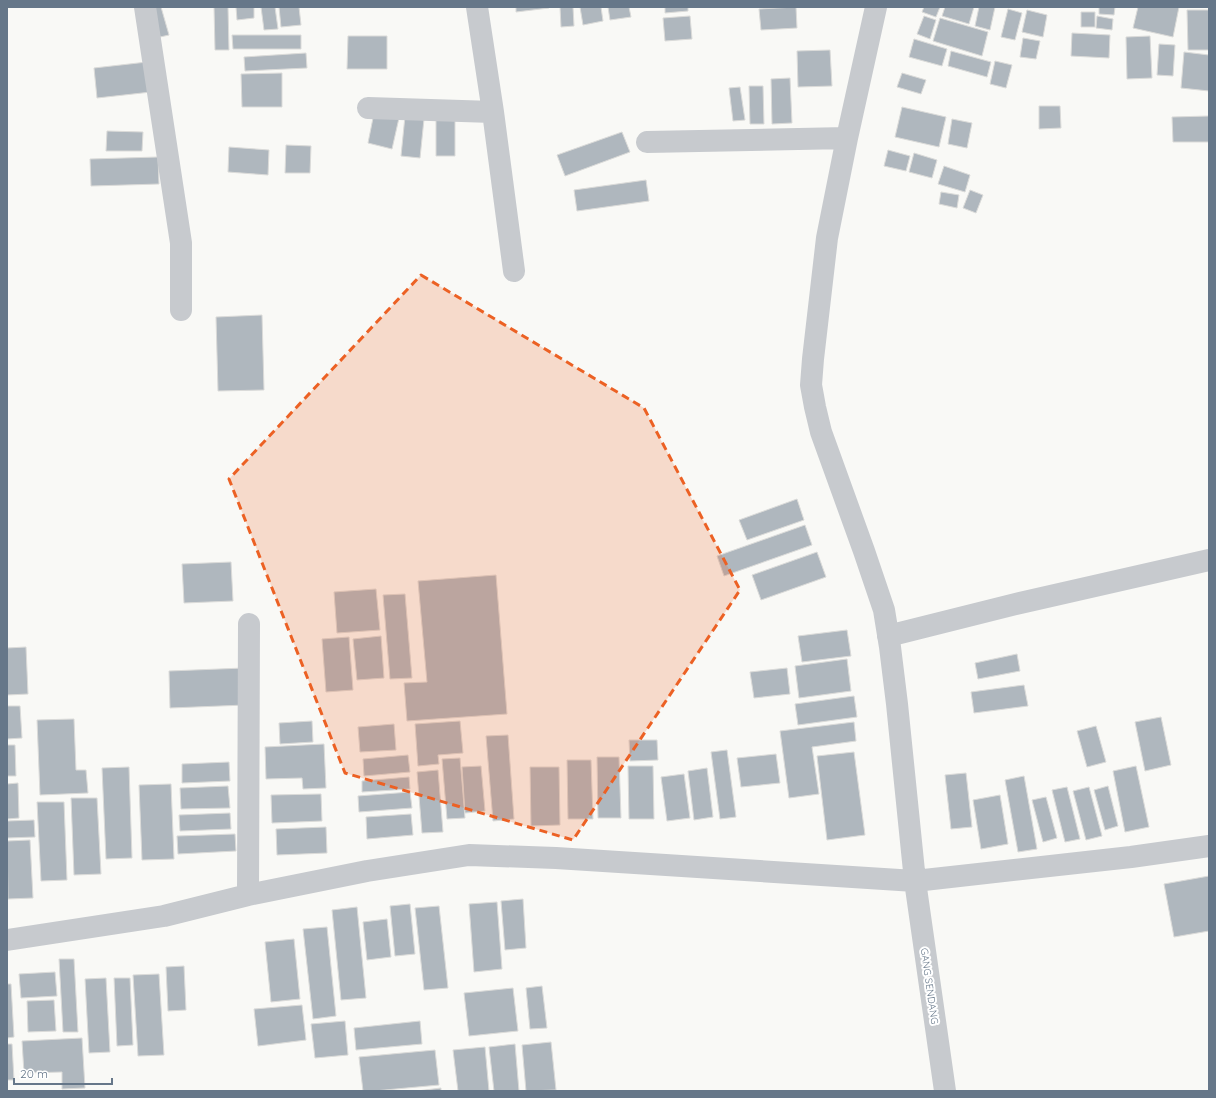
<svg xmlns="http://www.w3.org/2000/svg" width="1216" height="1098" font-family="Quicksand,sans-serif">
<style>
.building{fill:#afb7be;stroke:#dbdbd9}
.lines{fill:none;stroke-linecap:round;stroke-linejoin:round}
.minor{stroke:#c7cace;stroke-width:22}
.marked{fill:#ec6124;fill-opacity:0.2;stroke:#ec6124;stroke-width:3;stroke-dasharray:8 5;stroke-linejoin:round}
.labels{text-anchor:middle;stroke-width:4;stroke-linejoin:round;paint-order:stroke}
.street-label{font-size:10px;fill:#667789;stroke:#fff}
</style>
<rect width="100%" height="100%" fill="#f9f9f6"/>
<!-- building -->
<path class="building" d="M152,7h9l8,28 -9,2z
M214,7h14l1,43h-14z
M236,7h18v11l-17,2z
M261,7h14l3,22 -14,1z
M279,7h20l2,18 -20,2z
M516,7h33v1l-33,4z
M560,7h13l1,19 -13,1z
M580,7h21l2,14 -20,4z
M608,7h21l2,10 -21,3z
M665,7h23v4l-23,2z
M796,7l1,21 -36,2 -2,-21z
M924,7h16l-4,10 -14,-5z
M945,7h29l-5,17 -27,-8z
M979,7h16l-5,23 -15,-4z
M1099,7h16l-1,8 -15,-1z
M1138,7h41l-6,30 -40,-9z
M1008,9l14,4 -7,27 -14,-3z
M1027,10l20,5 -4,22 -21,-5z
M1187,10h22v40h-21z
M1081,12h14v15h-14z
M690,16l2,23 -27,2 -2,-23z
M924,16l12,4 -6,19 -13,-5z
M1097,16l16,3 -1,11 -16,-2z
M940,18l48,14 -6,24 -49,-15z
M1072,33l38,2 -1,23 -38,-2z
M232,35h69v14h-68z
M348,36h39v33h-40z
M1150,36l2,42 -25,1 -1,-42z
M1023,38l17,3 -4,18 -16,-2z
M914,39l33,10 -5,17 -33,-9z
M1159,44l16,1 -2,31 -16,-1z
M830,50l2,36 -34,1 -1,-36z
M951,51l40,11 -4,15 -39,-11z
M1184,52l25,3v36l-28,-3z
M306,53l1,15 -62,3 -1,-14z
M995,61l17,4 -6,23 -16,-4z
M147,62l4,30 -54,6 -3,-30z
M282,73v34h-40l-1,-33z
M902,73l24,7 -5,14 -24,-7z
M790,78l2,45 -20,1 -1,-45z
M749,86h14l1,38h-14z
M740,87l5,33 -12,1 -4,-33z
M1039,106h21l1,22 -22,1z
M902,107l44,10 -7,30 -44,-10z
M374,113l25,5 -7,31 -24,-6z
M436,115h19v41h-19z
M405,116l19,3 -4,39 -19,-2z
M1209,116v26h-36l-1,-25z
M952,119l20,4 -5,25 -19,-4z
M107,131l36,1 -1,19h-36z
M622,132l8,20 -65,24 -8,-21z
M286,145l25,1 -1,27h-25z
M229,147l40,3 -1,25 -40,-3z
M888,150l22,6 -4,15 -22,-5z
M914,153l23,7 -5,18 -23,-6z
M158,157l1,27 -68,2 -1,-27z
M944,166l26,9 -5,17 -27,-8z
M646,180l3,21 -72,10 -3,-21z
M970,190l13,5 -7,18 -13,-5z
M941,192l18,3 -2,13 -18,-4z
M262,315l2,75 -46,1 -2,-74z
M797,499l7,21 -57,20 -8,-20z
M805,525l7,20 -88,31 -7,-20z
M817,552l9,25 -65,23 -9,-25z
M231,562l2,39 -49,2 -2,-39z
M496,575l11,139 -100,7 -3,-38 23,-1 -9,-101z
M376,589l4,41 -43,3 -3,-41z
M405,594l7,84 -22,1 -7,-84z
M847,630l4,26 -49,6 -4,-26z
M381,636l3,42 -27,2 -4,-41z
M349,637l4,53 -27,2 -4,-53z
M26,647l2,47 -21,1v-47z
M1017,654l3,17 -42,8 -3,-16z
M847,659l4,32 -52,7 -4,-32z
M244,668l1,37 -75,3 -1,-37z
M787,668l3,26 -36,4 -4,-26z
M1024,685l4,21 -54,7 -3,-21z
M854,696l3,21 -59,8 -3,-21z
M7,706h13l2,32 -15,1z
M1161,717l10,48 -26,6 -10,-49z
M74,719l2,51h10l2,23 -48,2 -3,-75z
M312,721l1,21 -33,2 -1,-21z
M460,721l3,32 -25,2 1,9 -21,2 -3,-42z
M854,722l2,19 -44,6 7,47 -30,4 -9,-67z
M394,724l2,26 -36,2 -2,-25z
M1096,726l10,36 -19,5 -10,-36z
M508,735l6,84 -21,2 -7,-85z
M629,740h28l1,20 -28,1z
M324,744l2,44 -23,1 -1,-11 -36,1 -1,-32z
M7,745h8l1,31h-9z
M727,750l9,67 -16,2 -9,-67z
M854,752l11,83 -38,5 -10,-84z
M776,754l4,29 -39,4 -4,-29z
M408,755l2,17 -46,4 -1,-17z
M597,757h22l2,61h-23z
M460,758l5,60 -18,1 -5,-60z
M567,760h24l2,59h-25z
M229,762l1,19 -48,2v-19z
M481,766l4,45 -20,2 -3,-46z
M628,766h25l1,53h-25z
M1136,766l13,61 -24,5 -12,-61z
M129,767l3,91 -26,1 -4,-91z
M530,767h29l1,58 -29,1z
M707,768l6,49 -19,3 -6,-49z
M438,770l5,62 -21,1 -5,-61z
M966,773l6,54 -21,2 -6,-54z
M684,774l6,44 -23,3 -6,-44z
M1024,776l13,73 -19,3 -13,-72z
M409,777l1,12 -48,3v-11z
M18,783l1,35 -12,1v-35z
M171,784l3,75 -32,1 -3,-75z
M228,786l2,22 -49,1 -1,-21z
M1108,786l10,40 -13,4 -11,-40z
M1067,787l13,52 -15,3 -13,-52z
M1089,787l13,49 -16,4 -13,-49z
M410,792l2,16 -53,4 -1,-16z
M321,794l1,27 -50,2 -1,-28z
M1000,795l8,49 -27,5 -8,-49z
M1046,797l11,41 -14,4 -11,-42z
M71,798h26l4,76 -27,1z
M37,802h27l3,78 -26,1z
M230,813l1,16 -51,2 -1,-16z
M411,814l2,21 -46,4 -1,-22z
M34,820l1,17 -28,1v-17z
M326,827l1,26 -50,2 -1,-26z
M235,834l1,17 -58,3 -1,-18z
M30,840l3,58 -25,1 -1,-58z
M1209,876v55l-35,6 -10,-53z
M523,899l3,49 -21,2 -4,-49z
M497,902l5,67 -28,3 -5,-68z
M410,904l5,50 -20,2 -5,-50z
M439,906l9,82 -24,2 -9,-82z
M357,907l9,91 -25,2 -9,-90z
M387,919l4,38 -24,3 -4,-38z
M327,927l9,89 -23,3 -10,-90z
M294,939l6,60 -29,3 -6,-60z
M59,959h15l4,73h-15z
M184,966l2,44 -18,1 -2,-44z
M55,972l2,24 -36,2 -2,-24z
M159,974l5,81 -26,1 -5,-81z
M106,978l4,74 -21,1 -4,-74z
M114,978h16l3,67 -16,1z
M7,984h4l3,53 -7,1z
M542,986l5,42 -17,1 -4,-41z
M513,988l5,43 -49,5 -5,-43z
M54,1000l2,31 -28,1 -1,-31z
M302,1005l4,35 -48,6 -4,-37z
M345,1021l3,34 -33,3 -4,-34z
M420,1021l2,23 -66,6 -2,-22z
M82,1038l3,50 -23,1v-17l-38,1 -2,-32z
M551,1042l5,48 -30,1 -4,-46z
M7,1044h5l2,36h-7z
M515,1044l4,47h-25l-5,-44z
M485,1047l4,44h-31l-5,-41z
M435,1050l4,35 -65,6h-11l-4,-34z
M441,1088v3h-24z"/>
<g class="lines">
<!-- minor -->
<path class="minor" d="M145,7l36,236v67
M477,7l16,105 21,159
M876,7l-29,131 -20,100 -14,121 -2,26 4,22 6,25 43,119 20,59 6,37 7,57 18,177 30,210
M368,108l125,4
M647,142l200,-4
M888,636l132,-33 189,-43
M248,895l1,-271
M7,940l157,-24 84,-21 119,-24 102,-16 87,3 359,23 216,-24 78,-11"/>
</g>
<!-- marked area -->
<path class="marked" d="M421,275l223,133 96,182 -167,250 -228,-67 -116,-294z"/>
<g class="labels">
<!-- street labels -->
<g class="street-label">
<text transform="translate(930 986) rotate(82)" y="4">GANG SENDANG</text>
</g>
</g>
<!-- border -->
<rect width="1216" height="1098" fill="none" stroke="#667789" stroke-width="16"/>
<!-- scale -->
<path d="M14 1078v6h98v-6" fill="none" stroke="#667789" stroke-width="2"/>
<text x="20" y="1078" font-size="12" fill="#667789" stroke="#ffffff" stroke-width="3" paint-order="stroke">20 m</text>
</svg>
